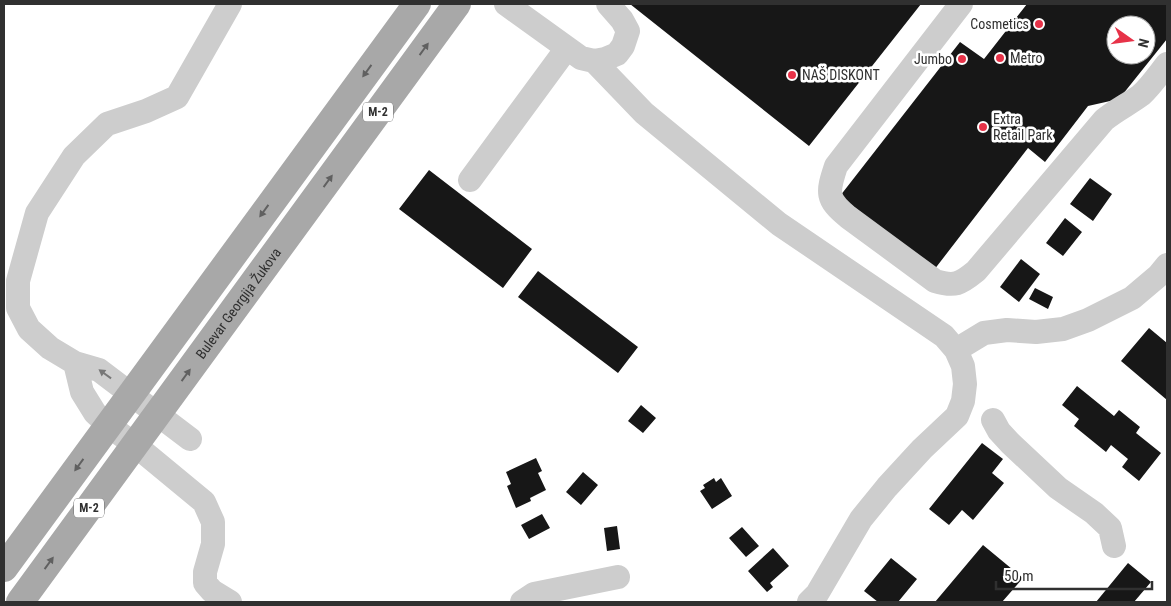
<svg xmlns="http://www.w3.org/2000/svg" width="1171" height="606" font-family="'Roboto Condensed',sans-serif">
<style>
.building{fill:#171717;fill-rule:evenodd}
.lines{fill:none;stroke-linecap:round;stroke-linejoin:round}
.minor{stroke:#cdcdcd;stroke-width:24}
.major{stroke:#a8a8a8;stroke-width:28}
.oneway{fill:#606060}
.oneway2{fill:#777}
.poi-dot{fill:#e73248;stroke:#fff;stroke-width:2}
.labels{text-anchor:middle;stroke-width:5;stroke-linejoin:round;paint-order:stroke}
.shield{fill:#fff;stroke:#6e6e6e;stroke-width:1}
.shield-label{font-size:12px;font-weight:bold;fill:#303030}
.poi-label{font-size:14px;fill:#303030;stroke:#fff;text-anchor:start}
.street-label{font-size:14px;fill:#303030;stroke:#fff}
</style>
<rect width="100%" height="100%" fill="#fff"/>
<!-- building -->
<path class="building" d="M630,4h291l-112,142z
M1027,4h140v35l-48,60 -31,7 -43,56 -17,-14 -94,122 -94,-74 120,-154 24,17zM1116,25h30v30h-30z
M429,170l103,79 -29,39 -104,-79z
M1090,178l22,16 -19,27 -23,-17z
M1065,218l17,14 -19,24 -17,-13z
M1021,259l19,15 -21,28 -19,-15z
M538,271l100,76 -20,26 -100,-76z
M1035,288l18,9 -5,12 -19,-10z
M1149,328l18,15v57l-46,-39z
M1077,386l37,30 5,-6 21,17 -4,6 25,20 -22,28 -17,-14 6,-8 -17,-14 -5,7 -32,-26 5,-7 -17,-14z
M641,405l15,13 -13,15 -15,-12z
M982,443l21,16 -11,14 12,10 -31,37 -11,-10 -13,15 -20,-16z
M536,458l6,13 -4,2 8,17 -16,8 1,3 -15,7 -9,-22 4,-2 -5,-12z
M583,472l15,13 -17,20 -15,-13z
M714,478l2,4 5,-4 11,18 -20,13 -12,-18 5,-3 -2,-3z
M542,514l8,14 -21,11 -8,-14z
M617,526l3,23 -13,2 -3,-23z
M742,527l17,19 -13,11 -17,-19z
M983,545l40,33 -21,24h-67z
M773,548l16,18 -19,17 3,4 -6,5 -19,-21z
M891,558l26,21 -19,23h-20l-14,-11z
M1128,563l23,19 -17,20h-38z"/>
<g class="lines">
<!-- minor -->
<path class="minor" d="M506,4l75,54 13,3 11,-2 12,-5 6,-8 5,-15 -6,-11 -14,-16
M961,4l-125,162c-9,27 -10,33 12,51l87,64c20,6 25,3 41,-10l128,-151c12,-10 25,-16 37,-25 10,-9 18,-21 26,-31
M594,61l50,52 135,111 165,112 12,14 7,16 2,18 -2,17 -6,15 -35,33 -35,38 -26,32 -44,75 -8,8
M470,180l97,-132
M956,350l28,-17 23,-3 29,2 27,-3 25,-9 44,-22 26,-22 9,-11
M75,363l7,29 13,21 13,12 27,20 69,57 9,20v22l-8,28v11l7,8 18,11
M993,420l6,11 11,12 48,45 36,25 16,15 4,18
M190,439l-91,-69 -24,-7 -25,-15 -21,-19 -11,-21v-27l19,-68 37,-57 33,-32 39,-13 31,-14 53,-93
M522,602l12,-8 84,-17"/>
<!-- major -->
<g class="major">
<path d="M4,568l413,-564"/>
<path id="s1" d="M20,602l437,-598"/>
</g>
</g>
<!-- one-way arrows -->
<defs><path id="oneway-solid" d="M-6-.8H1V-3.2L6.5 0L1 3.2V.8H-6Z" transform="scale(1.25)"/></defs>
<g class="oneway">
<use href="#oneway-solid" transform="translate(424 49) rotate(-54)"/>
<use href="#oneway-solid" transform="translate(367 71) rotate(126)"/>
<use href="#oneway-solid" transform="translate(328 181) rotate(-54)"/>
<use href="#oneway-solid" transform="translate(264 211) rotate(126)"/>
<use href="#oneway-solid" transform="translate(186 375) rotate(-54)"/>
<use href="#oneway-solid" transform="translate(79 465) rotate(126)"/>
<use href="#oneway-solid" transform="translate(49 563) rotate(-54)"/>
</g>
<use class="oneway2" href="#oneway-solid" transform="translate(105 374) rotate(-144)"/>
<!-- markers -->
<g class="poi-dot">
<circle cx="1039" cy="24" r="5"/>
<circle cx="1000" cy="58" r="5"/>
<circle cx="962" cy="59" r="5"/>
<circle cx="792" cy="75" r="5"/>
<circle cx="983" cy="127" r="5"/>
</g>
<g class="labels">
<!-- shield labels -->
<g class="shield">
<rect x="363" y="102.5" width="30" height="19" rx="4"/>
<rect x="74" y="498.5" width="30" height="19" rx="4"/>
</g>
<g class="shield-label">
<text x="378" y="116">M-2</text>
<text x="89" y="512">M-2</text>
</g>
<!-- poi labels -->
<g class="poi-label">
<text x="1029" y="29" text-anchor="end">Cosmetics</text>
<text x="1010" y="63">Metro</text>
<text x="952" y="64" text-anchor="end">Jumbo</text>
<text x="802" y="80">NAŠ DISKONT</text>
<text x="993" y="124">Extra<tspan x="993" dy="16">Retail Park</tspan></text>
</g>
<!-- street labels -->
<g class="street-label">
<text dy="5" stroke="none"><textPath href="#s1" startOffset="370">Bulevar Georgija Žukova</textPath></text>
</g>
</g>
<!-- border -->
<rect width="1171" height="606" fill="none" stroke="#303030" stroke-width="10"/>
<!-- north arrow -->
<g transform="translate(1131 40) rotate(104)"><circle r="24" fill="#ffffff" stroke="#acacac"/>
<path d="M0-4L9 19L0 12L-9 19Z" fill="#e73248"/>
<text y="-8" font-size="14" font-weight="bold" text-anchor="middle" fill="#303030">N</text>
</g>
<!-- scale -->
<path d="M996 581v8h156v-8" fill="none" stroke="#303030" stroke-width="2.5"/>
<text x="1004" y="581" font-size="15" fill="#303030" stroke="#ffffff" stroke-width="4" paint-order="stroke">50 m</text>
</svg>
